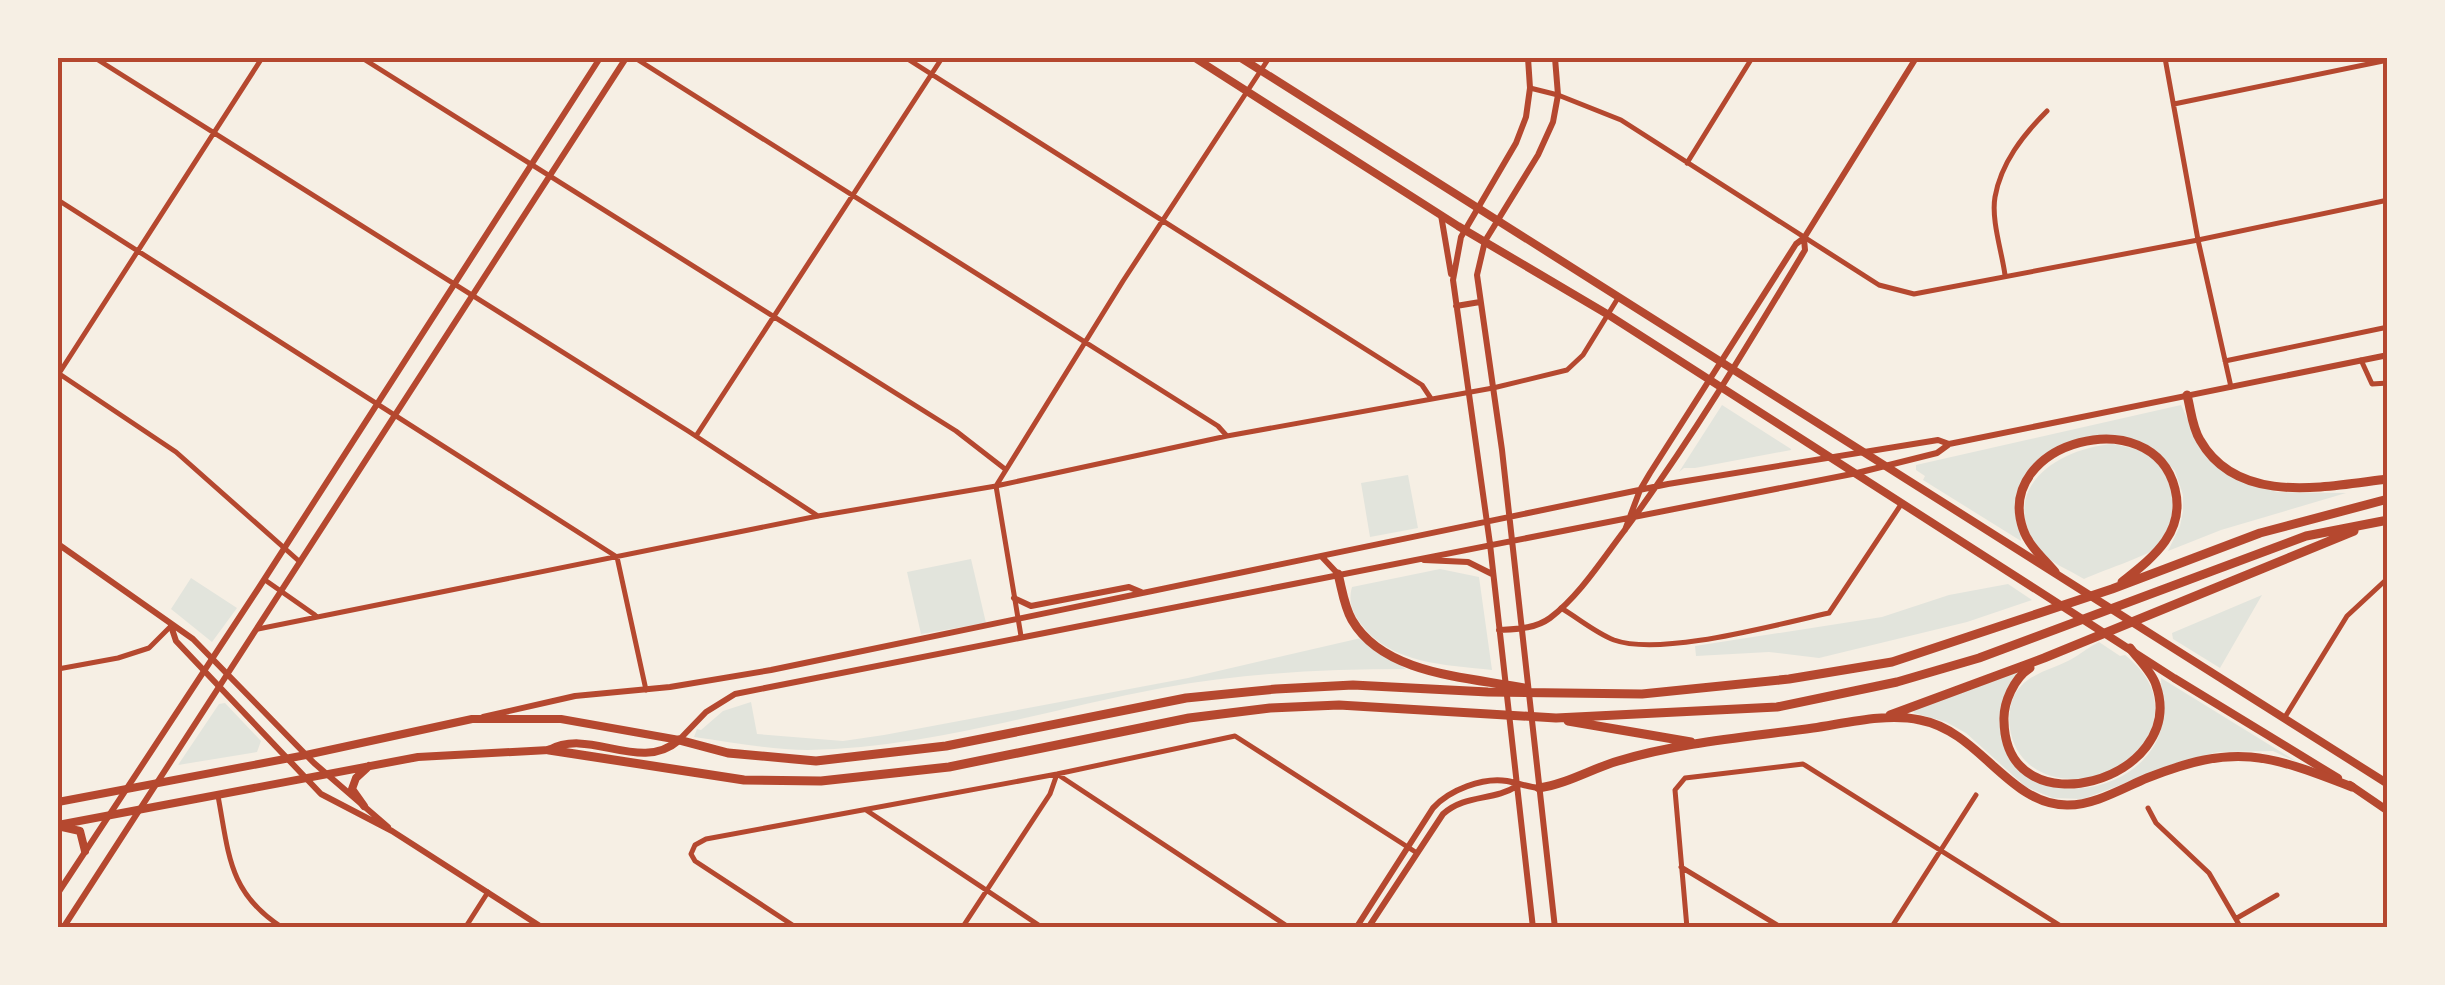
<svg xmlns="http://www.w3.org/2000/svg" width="2445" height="985" font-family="Spectral,serif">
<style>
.green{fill:#e2e4dc}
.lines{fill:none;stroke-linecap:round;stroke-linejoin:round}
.minor{stroke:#b5482f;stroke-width:5}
.tertiary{stroke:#b5482f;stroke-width:6}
.secondary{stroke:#b5482f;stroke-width:6}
.primary{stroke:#b5482f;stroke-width:8}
.motorway{stroke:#b5482f;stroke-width:9}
.neatline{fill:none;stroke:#b5482f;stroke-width:4}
</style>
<rect width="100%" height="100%" fill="#f6efe4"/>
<!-- green -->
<path class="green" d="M1722,405l69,44v1l-96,18h-11l-5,4z
M2181,405l22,47 41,29 33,11 69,1 -125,37 -53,21 12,-25 3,-15v-16l-8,-24 -23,-24 -36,-12 -51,9 -20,11 -28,48 4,38 -98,-61 2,-4 -9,-6v-5z
M2113,444c12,3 26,4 37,12 25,20 34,70 7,92 -11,8 -58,24 -73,31 -16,-10 -35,-16 -46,-31 -42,-60 21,-100 75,-104z
M1408,475l10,53 -48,9 -9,-54z
M971,559l15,64 -65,11 -14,-62z
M1440,569l39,8 13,93c-45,-5 -102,-6 -131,-46 -9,-12 -13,-23 -9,-37z
M191,578l46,30 -25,34 -41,-33z
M2008,584l24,16 -65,22 -148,36 -50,-6 -73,4 -1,-10 187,-29 67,-22z
M2262,595l-42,73 -47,-29 -1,-6z
M1361,638l45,31c-81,0 -164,4 -244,19 -117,22 -234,60 -354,62 -38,0 -76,-8 -114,-13l3,-8 4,1 22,-19 28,-9 6,32 86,7 41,-6 304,-57z
M2099,642l21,14 5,-1c21,17 34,37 29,65 -11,67 -131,86 -144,9 -2,-15 0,-32 11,-43 14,-15 37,-18 54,-29 8,-5 14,-10 24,-15z
M2020,669l2,2c-7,15 -19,34 -22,50 -1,10 3,21 8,29 29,60 125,45 150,-12 9,-21 3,-40 3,-60l138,85 -26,-12 -55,1 -28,7 -107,40 -30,-1 -27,-11 -60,-54 -20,-11 -32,-9 -1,-3z
M225,703l36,38 -4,11 -79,13 41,-61z"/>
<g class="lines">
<!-- minor -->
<path class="minor" d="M95,58l593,373 130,85
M362,58l594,373 49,38
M635,58l583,368 8,9
M906,58l516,327 8,12
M2165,58l33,182 33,147
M1530,88l28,7 63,25 258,165 35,9 284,-54 190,-40
M2174,104l214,-44
M1687,163l65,-105
M58,200l559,357 29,133
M2005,275c-3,-23 -14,-55 -10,-78 6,-34 28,-62 52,-86
M2361,360l11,24 16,-1
M2225,361l163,-34
M58,373l118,79 124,110
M58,375l204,-317
M696,436l246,-378
M265,580l50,35
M1561,608c17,10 35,25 53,32 47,17 164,-16 215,-27l73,-110
M258,629l560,-113 178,-30 231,-50 266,-48 74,-18 16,-15 35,-57
M1021,636l-25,-150 127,-205 146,-223
M58,669l60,-11 31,-10 22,-22
M2285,717l62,-101 41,-38
M218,796c11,58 10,97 65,132
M2148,808l8,15 53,50 32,55
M866,810l177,118
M1681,867l101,61
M2237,918l40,-23
M465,928l23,-36
M797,928l-102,-67 -4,-7 4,-9 11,-6 351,-65 178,-38 182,117
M962,928l88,-134 7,-20 233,154
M1687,928l-12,-138 10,-12 118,-14 261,164
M1891,928l85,-133"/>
<!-- tertiary -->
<path class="tertiary" d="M1528,58l2,30 -4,29 -10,26 -55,94 -8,43 37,264 43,384
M1441,215l10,59
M1456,306l24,-4
M1625,530l15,-40 10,-17 146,-229 8,-6 112,-180
M58,544l135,95 121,124 74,64
M1322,557l16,17
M1424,560l44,2 24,12
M1014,598l17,8 98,-19 12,5
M171,626l5,15 145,153 71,37 151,97
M1499,630c17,-1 36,-1 51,-12 29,-22 52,-58 74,-87 66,-89 124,-186 181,-281l-1,-11
M483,717l92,-21 95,-9 101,-17 897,-186 270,-44 11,4 439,-89
M679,740l27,-28 29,-18 1122,-221 80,-20 11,-8
M1356,928l77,-120c16,-18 50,-31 74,-27 11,2 21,6 32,7
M1368,928l75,-114c22,-20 51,-13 74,-28
M1555,928l-53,-478 -25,-175 8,-34 53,-86 15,-33 5,-27 -3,-37"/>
<!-- secondary -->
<path class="secondary" d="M58,893l200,-304 342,-531
M63,928l563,-870"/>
<!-- primary -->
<path class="primary" d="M1195,58l263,168 149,88 567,364 164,100
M1241,58l1147,726
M2350,785l38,26
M58,802l248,-47 166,-36h89l118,21
M364,806l-12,-17 4,-11 13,-12
M58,825l360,-68 131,-7c41,-23 91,24 130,-10
M62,827l18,4 5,20"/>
<!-- motorway -->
<path class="motorway" d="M2187,395c4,15 5,32 13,45 38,67 127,46 188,39
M2055,572c-11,-13 -27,-27 -32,-43 -30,-87 130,-130 152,-40 11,44 -23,69 -53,93
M1338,574c4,15 6,32 14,46 32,55 116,57 172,68
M2030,668c-16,10 -27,35 -26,53 2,112 185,59 152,-36 -4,-13 -18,-26 -26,-37
M1890,715l154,-57 310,-127
M1568,721l123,21
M679,740l49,13 88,8 130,-15 240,-48 90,-9 77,-4 135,7 154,2 147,-15 103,-17 220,-73 148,-56 128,-34
M549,750l195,30 77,1 128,-14 240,-49 81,-10 69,-3 217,13 221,-11 120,-25 82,-24 327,-122 82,-16
M1539,788c28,-4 52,-19 79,-27 63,-19 130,-24 195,-33 34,-5 73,-15 107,-8 60,11 89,86 148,85 27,0 55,-17 79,-27 88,-35 120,-24 205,9"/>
</g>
<!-- border -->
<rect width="2445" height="985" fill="none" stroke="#f6efe4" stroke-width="120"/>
<rect x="60" y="60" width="2325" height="865" class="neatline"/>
</svg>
